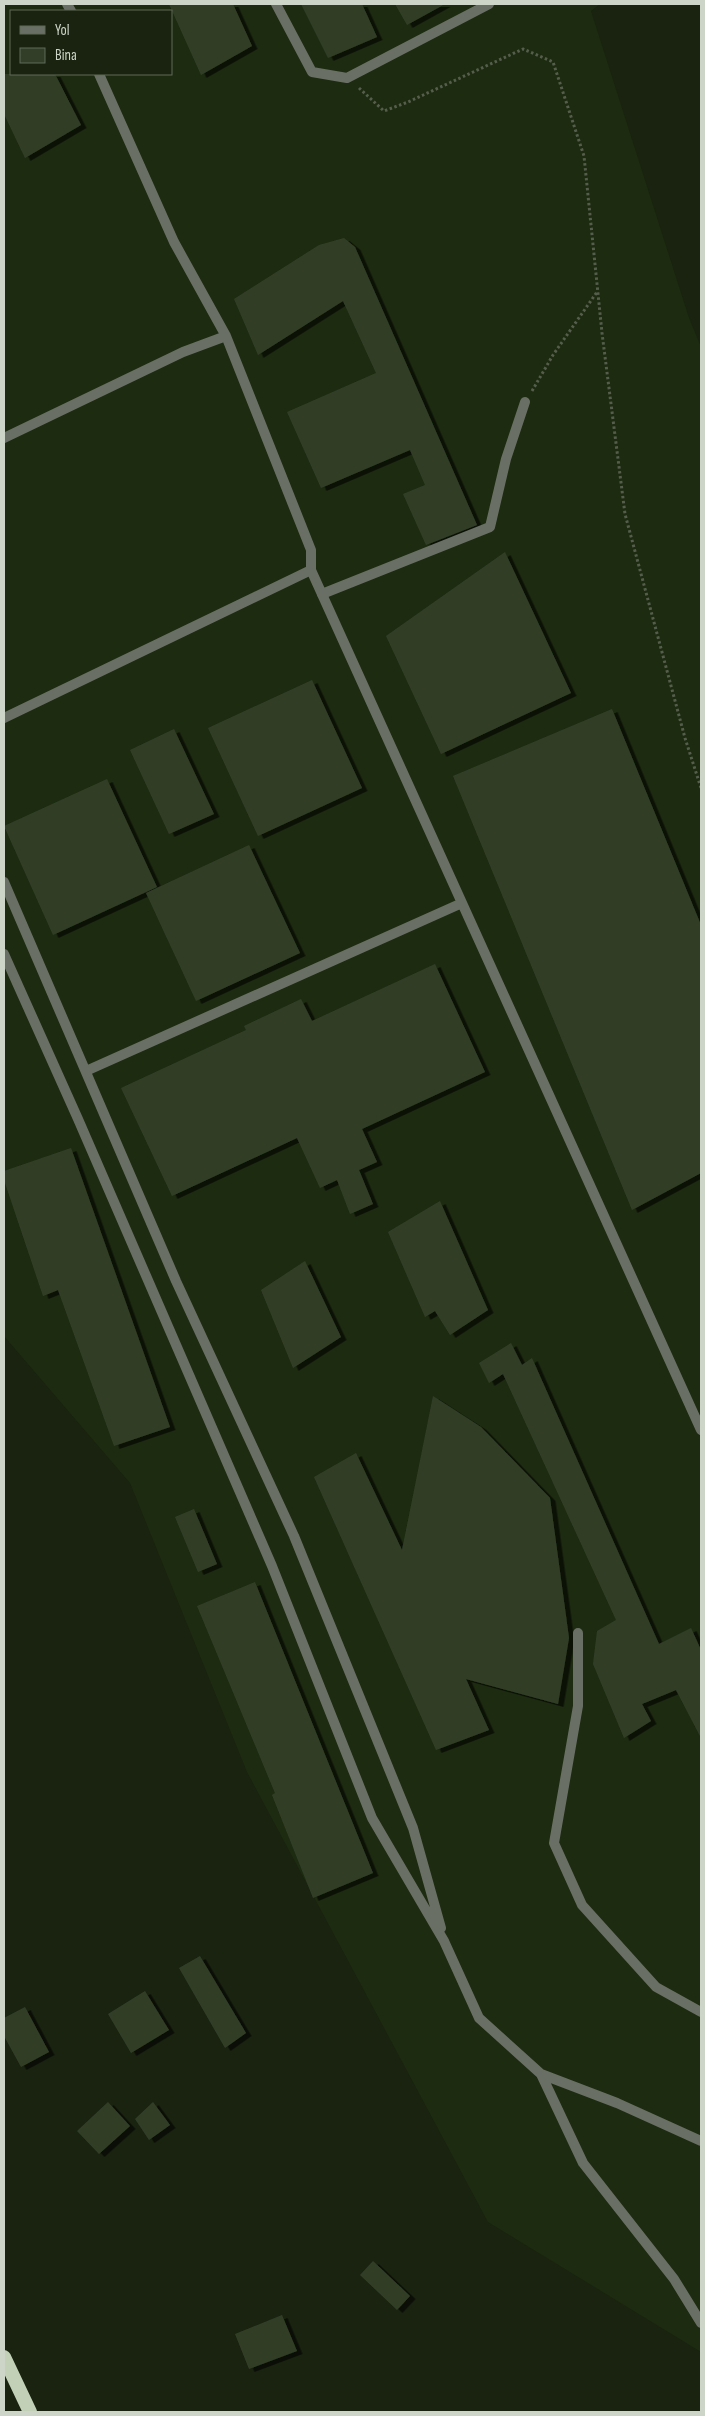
<svg xmlns="http://www.w3.org/2000/svg" width="705" height="2416" font-family="'Sofia Sans Condensed',sans-serif">
<style>
.built{fill:#1d2b10;fill-rule:evenodd}
.building{fill:#323e28;filter:url(#shadow)}
.lines{fill:none;stroke-linecap:round;stroke-linejoin:round}
.path{stroke:#555e4d;stroke-width:3;stroke-dasharray:2.5 2.5;stroke-linecap:butt}
.service{stroke:#696f65;stroke-width:10}
.minor{stroke:#696f65;stroke-width:10}
.trunk{stroke:#c2d0b8;stroke-width:14}
</style>
<defs>
<filter id="shadow"><feDropShadow dx="5.5" dy="3" stdDeviation="0" flood-color="#0009"/></filter>
</defs>
<rect width="100%" height="100%" fill="#19230f"/>
<!-- built -->
<path class="built" d="M4,4h596l-9,7 98,307 12,29v2005l-213,-130 -241,-450 -117,-289 -126,-147zM11,11h160v63h-160z"/>
<!-- building -->
<path class="building" d="M169,4h64l19,42 -51,29z
M301,4h61l15,33 -49,21z
M395,4h50l-38,21z
M4,74h51l26,51 -56,33 -21,-44z
M344,238l11,9 122,278 -51,20 -23,-51 22,-9 -15,-35 -89,38 -34,-76 89,-39 -33,-72 -85,54 -24,-56 85,-54z
M505,552l66,141 -130,61 -55,-118z
M312,680l50,108 -104,48 -50,-108z
M612,709l89,216v248l-69,37 -179,-434z
M174,729l40,85 -45,20 -39,-84z
M107,779l50,108 -104,48 -49,-109z
M249,845l51,108 -104,48 -50,-108z
M435,964l50,108 -123,57 15,33 -18,8 14,34 -23,10 -13,-34 -17,8 -23,-50 -125,58 -51,-108 125,-58 -2,-4 57,-27 11,22z
M71,1148l99,279 -56,19 -56,-156 -15,6 -39,-116v-9z
M440,1201l48,109 -38,25 -15,-24 -10,6 -37,-85z
M305,1261l36,76 -48,31 -32,-78z
M511,1343l11,22 10,-7 127,286 32,-16 10,22v88l-25,-48 -34,14 9,17 -27,17 -31,-74 4,-33 19,-11 -113,-246 -14,9 -10,-20z
M433,1396l48,31 69,71 19,140 -11,66 -92,-25 23,51 -53,20 -122,-273 42,-24 46,97z
M194,1509l23,55 -19,8 -23,-55z
M255,1582l118,291 -60,25 -41,-103 3,-2 -78,-187z
M200,1956l46,77 -21,15 -46,-80z
M145,1991l24,39 -38,23 -23,-39z
M25,2007l24,45 -28,15 -17,-31v-18z
M108,2102l22,24 -31,28 -22,-23z
M153,2102l17,23 -21,15 -14,-21z
M373,2261l37,35 -13,14 -37,-35z
M282,2315l15,36 -48,18 -14,-35z"/>
<g class="lines">
<!-- path -->
<path class="path" d="M359,88l25,23 24,-9 115,-53 30,13 31,94 18,177 23,181 60,224 16,50
M532,391l21,-36 44,-63"/>
<!-- service -->
<path class="service" d="M322,594l168,-67 16,-68 19,-57
M578,1633v73l-24,137 28,62 74,82 45,25"/>
<!-- minor -->
<path class="minor" d="M67,4l4,7
M276,4l36,68 35,6 142,-74
M99,74l75,168 52,94
M4,438l179,-86 43,-16 85,214v20l-307,148
M311,570l390,860
M4,882l172,399 118,255 119,292 28,100
M4,954l74,165 194,447 100,252 72,123 35,77 62,56 76,29 84,38
M86,1071l376,-168
M541,2074l42,89 91,116 27,44"/>
<!-- trunk -->
<path class="trunk" d="M4,2357l26,55"/>
</g>
<!-- border -->
<rect width="705" height="2416" fill="none" stroke="#cdd5c8" stroke-width="10"/>
<!-- legend -->
<rect x="10" y="10" width="162" height="65" fill="#19230f" stroke="#616a59"/>
<rect x="20" y="26" width="25" height="8" fill="#696f65" stroke="#616a59"/>
<text x="55" y="35" font-size="15" fill="#cdd5c8">Yol</text>
<rect x="20" y="48" width="25" height="15" fill="#323e28" stroke="#616a59"/>
<text x="55" y="60" font-size="15" fill="#cdd5c8">Bina</text>
</svg>
